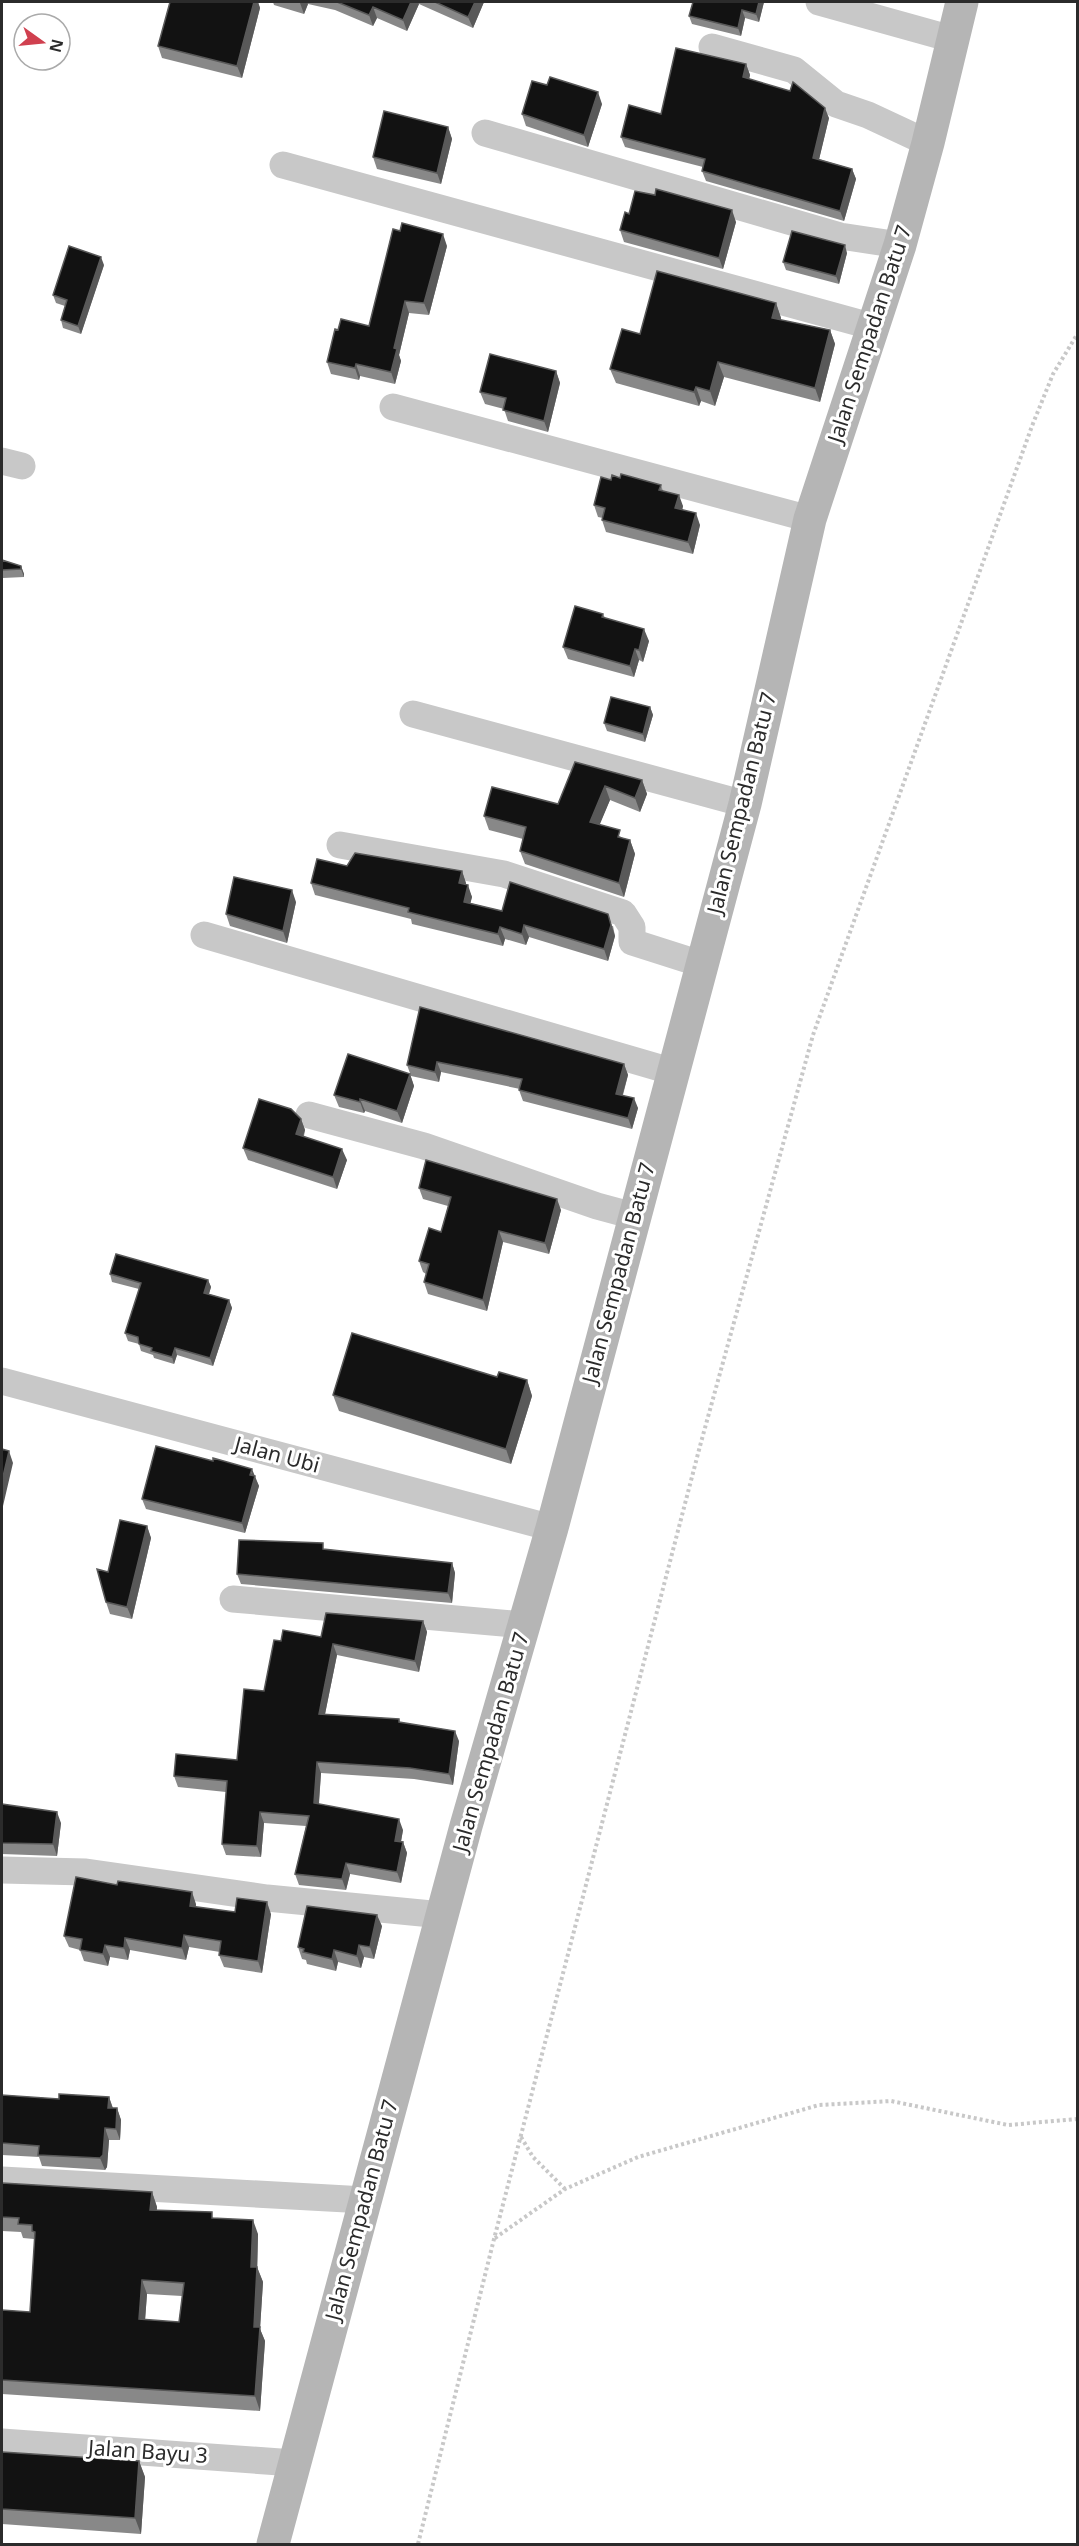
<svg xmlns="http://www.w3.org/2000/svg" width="1079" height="2546" font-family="'Noto Sans',sans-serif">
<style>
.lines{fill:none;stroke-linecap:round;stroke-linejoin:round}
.path{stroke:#c8c8c8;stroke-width:4;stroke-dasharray:3 3;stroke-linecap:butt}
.street{stroke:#c8c8c8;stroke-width:27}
.secondary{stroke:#b5b5b5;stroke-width:33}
.wall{fill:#888;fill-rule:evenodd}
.shaded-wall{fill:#595959}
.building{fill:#121212;stroke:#595959;stroke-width:1.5;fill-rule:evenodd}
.labels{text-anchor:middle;stroke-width:6;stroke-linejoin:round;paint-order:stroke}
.street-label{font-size:21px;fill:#2b2b2b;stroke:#fff}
</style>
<rect width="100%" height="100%" fill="#fff"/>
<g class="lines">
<!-- path -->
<path class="path" d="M521,2137l12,20 32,32
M495,2238l70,-49 73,-32 181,-52 72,-4 117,24 70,-6
M418,2544l76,-305 206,-793 113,-411 219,-609 21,-52 25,-41"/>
<!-- street -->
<path class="street" d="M819,2l133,37
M712,47l82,23 42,34 32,11 60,28
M485,133l355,103 60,9
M283,165l591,162
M393,407l417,112
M2,461l20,5
M413,714l332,90
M340,845l164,29 119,39 9,14v15l69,22
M204,935l470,137
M309,1115l115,31 173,60 37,10
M2,1381l550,147
M233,1599l291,26
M2,1870l84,2 181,26 175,17
M2,2180l363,20
M2,2442l292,21"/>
<!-- secondary -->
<path class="secondary" d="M273,2544l193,-718 86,-298 193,-724 65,-285 90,-274 28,-102 34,-141"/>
</g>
<!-- wall -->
<path class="wall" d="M170,2h88l2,6 -18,70 -80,-20 -4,-12z
M273,2h211l-11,26 -54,-24 -12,27 -30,-13 -4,8 -38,-16 -27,-6 -4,10 -30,-9z
M693,2h71l-5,20 -14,-4 -4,18 -49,-12 -3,-8z
M746,64l4,11 -1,4 80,39 -10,41 33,10 4,10 -12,42 -138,-40 -4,-10 1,-4 -78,-20 -4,-10z
M547,85l55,19 -14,43 -62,-21 -4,-12z
M448,127l4,12 -11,45 -64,-15 -4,-12z
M629,214l107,8 -13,47 -99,-27 -4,-12z
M447,246l-18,69 -20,-2 -10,42 2,6 -6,23 -35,-8 -1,4 -28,-6 -4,-12 11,-32 31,-4z
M847,253l-8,31 -53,-14 -3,-8z
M104,265l-23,69 -18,-6 -2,-8 4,-14 -9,-3 -3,-8z
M776,303l5,15v2l49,10 5,14 -15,58 -96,-25 -9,29 -14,-5 -2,5 -83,-23 -6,-14 30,-35z
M556,371l4,12 -12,49 -40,-11 -4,-12 -19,-5 -5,-12z
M620,478l41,7 2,6 20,15 -1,4 18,15 -7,29 -87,-22 -4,-12 1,-2 -5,-1 -4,-12 17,-25z
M2,560l19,6 3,8v3l-21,1 -1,6z
M603,614l2,4 44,23 -6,21 -4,-2 -5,17 -66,-18 -5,-12z
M650,707l3,8 -8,27 -38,-11 -3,-8z
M575,762l67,18 5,14 -7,18 -30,-12 -11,25 24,13 7,2 5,14 -11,43 -99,-33 -5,-13 3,-12 -34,-9 -5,-14 74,-12z
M347,866l115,5 4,13 6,13 -2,6 32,8 111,15 2,10 -7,25 -79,-24 -3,8 -21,-6 -2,7 -91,-22 -1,-5 -96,-24 -4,-12z
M296,902l-9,41 -57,-17 -4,-12z
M420,1007l204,57 4,11 -5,20 15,13 -6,21 -109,-28 -4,-11 1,-1 -79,-17 -2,10 -28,-6 -4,-11z
M410,1074l4,12 -12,37 -37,-12 -1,2 -25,-6 -5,-12z
M301,1119l4,11 -1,6 43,24 -10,29 -89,-29 -5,-12z
M419,1188l142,22 -12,44 -46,-12 -16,69 -59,-17 -4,-12 2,-8 -3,-2 -4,-11 22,-29 7,-26 -25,-7z
M110,1274l98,6 3,7 -2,7 20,6 3,8 -19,58 -36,-11 -3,9 -20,-6 -1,-3 -12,-4 -2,-7 -11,-3 -3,-8 14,-44 -27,-7z
M527,1380l5,16 -21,68 -172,-53 -6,-16z
M254,1476l5,10 -14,47 -99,-24 -4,-10z
M147,1526l4,12 -19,81 -22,-5 -4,-12 2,-30z
M325,1549l127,14 3,10 -3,30 -211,-19 -4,-10z
M423,1621l4,11 -8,40 -82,-17 -12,59 74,5 1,3 59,19 -6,44 -39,-6 -93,-6 -2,31 84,26 -2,12h2l4,11 -6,30 -51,-9 -4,16 -47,-5 -4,-11 11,-48 -42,-3 -3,34 -35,-2 -4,-11 4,-52 -48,-5 -4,-11 63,-16 27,-69 17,-50 40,-4z
M2,1804l59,19 -4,33 -55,-2z
M196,1904v3l39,5 36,2 -9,59 -38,-6 -5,-12 1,-3 -31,-5 -3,13 -56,-10 -2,10 -18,-3 -2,9 -24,-5 -4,-11 -11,-3 -5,-11z
M382,1926l-8,33 -10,-2 -3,11 -23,-6 -2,9 -29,-7 -1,-4 -4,-1 -4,-12z
M2,2095l57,4 50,-2 4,11h4l4,12 -1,20h-11l-2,27 -2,3 -63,-4 -3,-9 -37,-2z
M2,2183l150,9 5,15v3l58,8 43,16 -1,33 6,15 -3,47 5,12 -5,70 -258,-17v-84l28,2 5,-72 -1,-1 -11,-1 -2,-6 -19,-1zM147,2294l35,2 -3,26 -34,-2z
M2,2452l137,9 6,16 -4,57 -139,-10z"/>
<!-- shaded-wall -->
<path class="shaded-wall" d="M254,2h4l2,6 -18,70 -5,-12z
M301,2h6l1,2 -4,10 -4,-11z
M411,2h7l1,2 -12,27 -4,-11z
M475,2h9l-11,26 -5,-11z
M759,2h5l-5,20 -3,-8z
M373,7l4,11 -4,8 -4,-11z
M742,10l3,8 -4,18 -3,-8z
M746,64l4,11 -3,12 -4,-10z
M598,92l4,12 -14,43 -4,-12z
M825,108l4,10 -12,50 -4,-10z
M448,127l4,12 -11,45 -4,-11z
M852,169l4,10 -12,42 -4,-10z
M732,210l4,12 -13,47 -4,-11z
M443,234l4,12 -18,69 -5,-12z
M845,245l2,8 -8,31 -3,-8z
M101,257l3,8 -23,69 -3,-8z
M405,301l4,12 -10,42 2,6 -6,23 -4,-12 3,-24z
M776,303l5,15 -4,15 -5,-15z
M830,330l5,14 -15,58 -5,-14z
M718,362l6,15 -9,29 -5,-15z
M356,364l4,12 -1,4 -4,-12z
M556,371l4,12 -12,49 -4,-11z
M696,387l5,14 -2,5 -5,-14z
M679,495l4,11 -3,14 -5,-12z
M696,513l4,12 -7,29 -5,-12z
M21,566l3,8v3l-3,-8z
M644,629l5,12 -6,21 -4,-12z
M635,649l4,11 -5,17 -4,-11z
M650,707l3,8 -8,27 -2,-8z
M642,780l5,14 -7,18 -5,-14z
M605,786l5,14 -15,36 -5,-14z
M630,840l5,14 -11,43 -5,-14z
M462,871l4,12 -3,11 -4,-11z
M468,885l4,12 -4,16 -4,-11z
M292,890l4,12 -9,41 -4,-12z
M608,914l7,22 -7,25 -4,-12z
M524,925l5,12 -3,8 -4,-11z
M500,927l5,12 -2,7 -5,-12z
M437,1062l4,10 -2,10 -4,-10z
M624,1064l4,11 -8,29 -4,-10z
M410,1074l4,12 -12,37 -5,-12z
M634,1098l4,10 -6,21 -4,-11z
M360,1099l5,12 -1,2 -4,-11z
M301,1119l4,11 -5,16 -4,-12z
M342,1149l5,11 -10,29 -4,-12z
M557,1199l4,11 -12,44 -4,-11z
M499,1231l4,11 -16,69 -4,-11z
M208,1280l3,7 -4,13 -3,-7z
M229,1300l3,8 -19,58 -3,-8z
M175,1348l2,7 -3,9 -2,-7z
M527,1380l5,16 -21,68 -5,-15z
M9,1451l4,12 -10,43 -1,-3v-22z
M252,1469l7,17 -14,47 -3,-10z
M147,1526l4,12 -19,81 -5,-12z
M452,1563l3,10 -3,30 -4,-10z
M423,1621l4,11 -8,40 -4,-11z
M333,1644l4,11 -14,69 -4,-10z
M455,1731l4,10 -6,44 -4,-11z
M317,1762l4,11 -3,41 -4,-11z
M57,1812l4,11 -4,33 -4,-12z
M260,1812l4,11 -3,34 -4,-11z
M399,1819l4,11 -4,22 -4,-11z
M403,1842l4,11 -6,30 -4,-11z
M346,1863l4,11 -4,16 -4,-11z
M192,1892l4,12 -2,14 -4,-12z
M267,1902l4,12 -9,59 -4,-12z
M377,1915l5,11 -8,33 -4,-12z
M184,1935l5,12 -3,13 -4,-12z
M125,1938l5,12 -2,10 -4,-12z
M105,1945l5,12 -2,9 -5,-12z
M359,1945l5,12 -3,11 -4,-12z
M334,1950l4,12 -2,9 -4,-12z
M109,2097l4,12 -5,-1z
M117,2108l4,12 -1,20 -4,-11z
M105,2128l4,12 -2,27 -2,3 -5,-12z
M152,2192l5,15 -2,17 -5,-14z
M253,2220l5,14 -1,47 -6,-14z
M257,2267l6,15 -3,47 5,12 -5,70 -5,-15 -1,-69z
M142,2280l5,14 -3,40 -5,-15z
M139,2461l6,16 -4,57 -6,-16z"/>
<!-- building -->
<path class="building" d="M170,2h84l-17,64 -79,-20z
M337,2h74l-8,18 -30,-13 -4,8z
M435,2h40l-7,15z
M693,2h66l-3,12 -14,-4 -4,18 -49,-12z
M676,48l70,16 -3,13 47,14 3,-9 32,26 -12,50 39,11 -12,42 -138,-40 3,-12 -84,-22 8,-32 32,9z
M550,77l48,15 -14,43 -62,-21 10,-33 15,4z
M384,111l64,16 -11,46 -64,-16z
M656,189l76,21 -13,48 -99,-28 5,-18 4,2 6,-23 20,4z
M402,223l41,11 -19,69 -19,-2 -11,47 3,1 -6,23 -35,-8 -1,4 -28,-6 8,-33 3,1 3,-11 28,7 24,-97 7,2z
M792,231l53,14 -9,31 -53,-14z
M69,246l32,11 -23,69 -17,-6 6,-20 -14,-5z
M657,271l119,32 -4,15 58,12 -15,58 -97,-26 -8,29 -14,-4 -2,5 -84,-23 12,-40 18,5z
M490,354l66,17 -12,50 -41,-11 3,-12 -26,-6z
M621,474l40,11 -2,5 20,5 -4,13 21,5 -8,29 -86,-22 3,-12 -11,-3 7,-28 10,3 1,-5 8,3z
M2,560l19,6v3l-19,1z
M575,606l28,8 -1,3 42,12 -5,21 -4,-1 -5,17 -67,-19z
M611,697l39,10 -7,27 -39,-11z
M575,762l67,18 -7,18 -30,-12 -15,36 30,8 -2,7 12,3 -11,43 -99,-32 6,-24 -42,-11 8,-29 66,17z
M355,853l107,18 -3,12 9,2 -4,17 38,9 8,-29 98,32 3,11 -7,24 -80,-24 -2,9 -22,-7 -2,7 -90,-22 1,-4 -98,-25 6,-24 30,7z
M234,877l58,13 -9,41 -57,-17z
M420,1007l204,57 -8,30 18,4 -6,20 -109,-28 3,-11 -85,-17 -2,10 -28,-7z
M348,1054l62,20 -13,37 -37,-12v3l-26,-7z
M259,1099l32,10 10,10 -5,15 46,15 -9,28 -90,-29z
M426,1160l131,39 -12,44 -46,-12 -16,69 -59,-18 5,-18 -10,-3 10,-33 12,4 10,-35 -32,-9z
M116,1254l92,26 -4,13 25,7 -19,58 -35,-10 -3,9 -21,-6 1,-3 -13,-4 -1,-7 -13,-4 16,-50 -31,-9z
M352,1333l145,44 2,-5 28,8 -21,69 -173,-54z
M156,1446l57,15v-3l39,11 -2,6 5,1 -13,47 -100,-24z
M2,1449l7,2 -7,30z
M120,1520l27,6 -20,81 -21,-5 -9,-33 11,3z
M239,1540l84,3v6l129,14 -4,30 -211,-19z
M326,1613l97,8 -8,40 -82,-17 -14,70 80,5v3l56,9 -6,43 -39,-6 -93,-6 -3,41 85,16 -4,22 8,1 -6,30 -51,-9 -4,16 -47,-5 14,-58 -49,-4 -3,34 -35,-2 5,-63 -53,-5 2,-22 61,6 7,-71 20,2 10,-51 7,1 2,-11 38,7z
M2,1804l55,8 -4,32 -51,-1z
M76,1877l41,8 1,-4 74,11 -2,14 45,6 2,-14 30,4 -9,59 -39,-6 2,-14 -37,-6 -2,13 -57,-10 -1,10 -19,-3 -2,9 -23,-4 2,-11 -18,-3z
M307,1906l70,9 -7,32 -11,-2 -2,11 -23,-6 -2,9 -29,-7 1,-3 -6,-2z
M59,2094l50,3 -1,11h9l-1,21 -11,-1 -2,27 -3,3 -62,-3 1,-9 -37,-3v-48l57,4z
M2,2183l150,9 -2,18 62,2v6l41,2 -2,47h6l-3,60h6l-5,69 -253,-16v-70l28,2 5,-80 -3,-1v-6l-14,-1 1,-6 -17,-1zM142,2280l42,3 -5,39 -40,-3z
M2,2452l137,9 -4,57 -133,-9z"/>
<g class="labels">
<!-- street labels -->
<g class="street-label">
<text transform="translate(870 334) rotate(-72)" y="7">Jalan Sempadan Batu 7</text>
<text transform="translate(742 803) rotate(-76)" y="7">Jalan Sempadan Batu 7</text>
<text transform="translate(619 1273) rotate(-75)" y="7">Jalan Sempadan Batu 7</text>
<text transform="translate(277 1455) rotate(15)" y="7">Jalan Ubi</text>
<text transform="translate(491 1742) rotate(-74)" y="7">Jalan Sempadan Batu 7</text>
<text transform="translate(362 2210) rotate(-75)" y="7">Jalan Sempadan Batu 7</text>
<text transform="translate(148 2452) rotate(4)" y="7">Jalan Bayu 3</text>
</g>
</g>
<!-- border -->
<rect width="1079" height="2546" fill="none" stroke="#2b2b2b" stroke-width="6"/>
<!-- north arrow -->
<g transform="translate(42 42) rotate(105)"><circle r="28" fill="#ffffff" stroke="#aaaaaa" stroke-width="1.5"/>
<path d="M0-4.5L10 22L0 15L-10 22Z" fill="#d0404f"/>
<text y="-9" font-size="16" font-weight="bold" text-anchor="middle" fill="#2b2b2b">N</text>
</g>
</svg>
